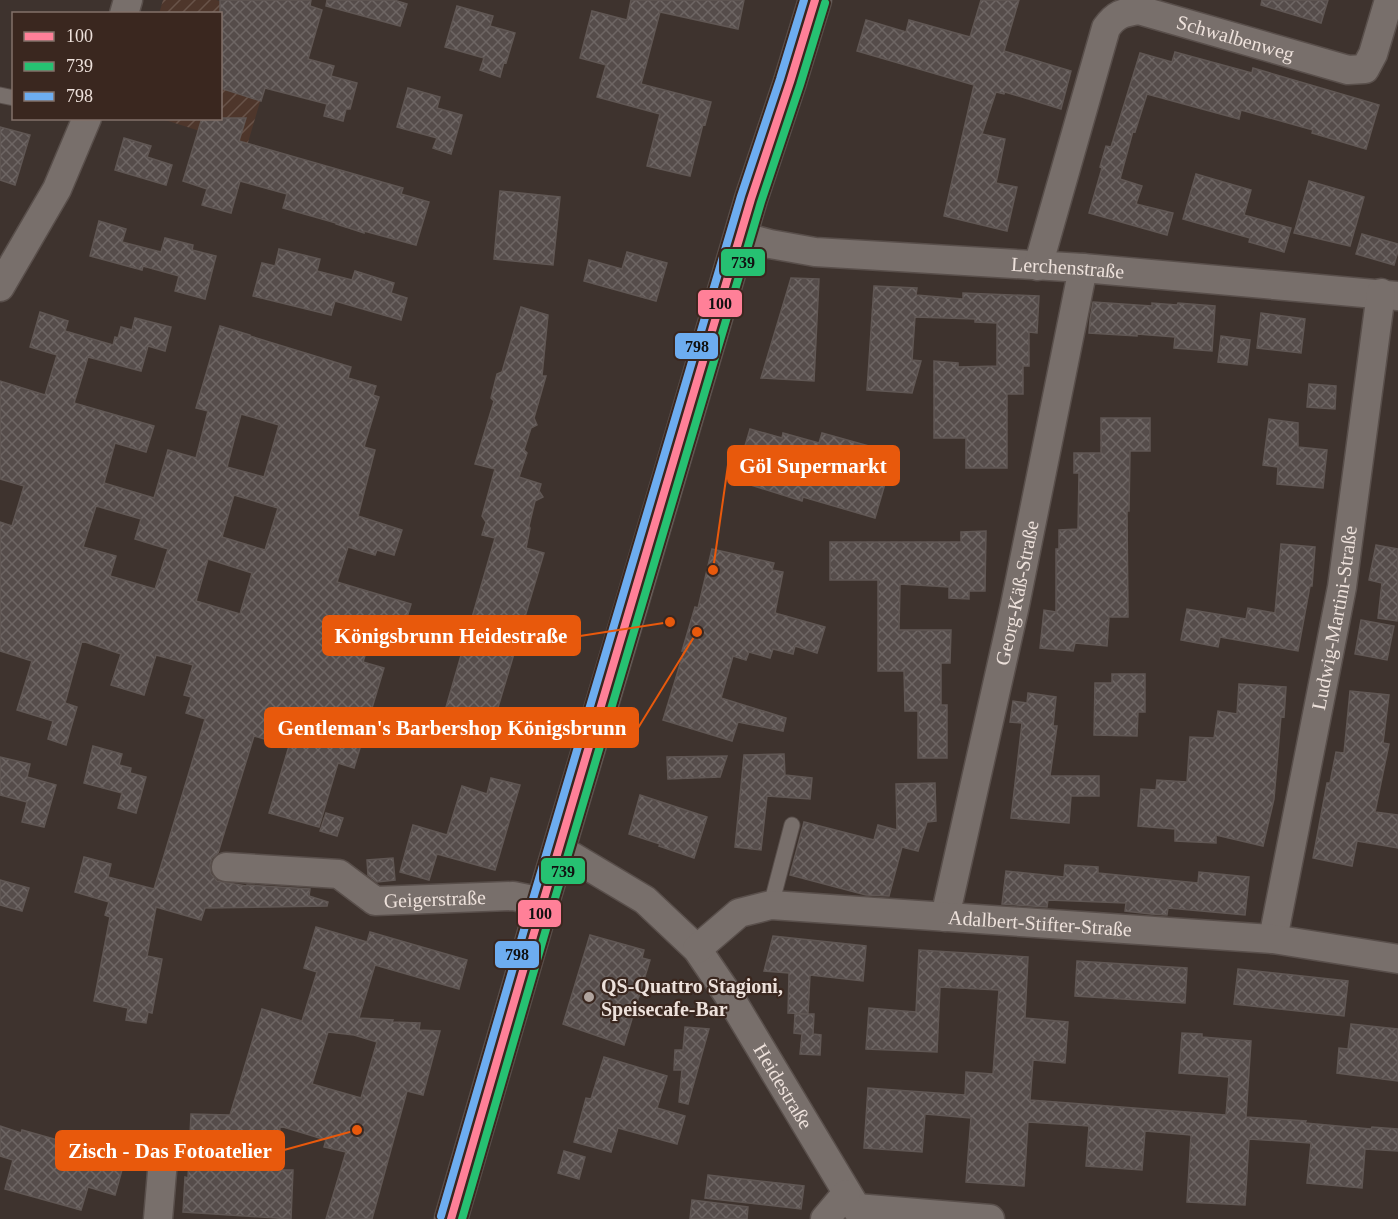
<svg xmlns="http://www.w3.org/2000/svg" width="1398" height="1219" font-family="'Times New Roman',serif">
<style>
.industrial{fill:url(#industrial-furrows)}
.building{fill:url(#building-cross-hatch);stroke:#605754;stroke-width:1.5;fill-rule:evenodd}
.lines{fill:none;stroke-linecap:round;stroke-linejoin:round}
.lane-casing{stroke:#594f4b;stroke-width:17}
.street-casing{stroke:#594f4b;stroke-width:31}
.secondary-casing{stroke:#594f4b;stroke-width:35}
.lane{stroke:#786f6b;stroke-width:15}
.street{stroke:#786f6b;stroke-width:28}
.secondary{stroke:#786f6b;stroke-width:33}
.bus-1-casing{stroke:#3a271f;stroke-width:12}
.bus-2-casing{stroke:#3a271f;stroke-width:12}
.bus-3-casing{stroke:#3a271f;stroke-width:12}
.bus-1{stroke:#ff8098;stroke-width:8}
.bus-2{stroke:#26c172;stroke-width:8}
.bus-3{stroke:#6dadf0;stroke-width:8}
.poi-dot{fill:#b0a49e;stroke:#3a271f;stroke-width:2}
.labels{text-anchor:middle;stroke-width:4.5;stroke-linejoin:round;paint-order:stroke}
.street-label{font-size:20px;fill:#ede1db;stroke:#3a271f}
.poi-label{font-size:20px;font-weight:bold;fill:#ede1db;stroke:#3a271f;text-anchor:start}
.leader{fill:none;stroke:#e8590c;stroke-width:2}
.callout-dot{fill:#e8590c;stroke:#3a271f;stroke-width:2}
.callout{fill:#e8590c;stroke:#e8590c;stroke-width:2}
.callout-label{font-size:21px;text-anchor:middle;font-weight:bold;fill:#fff}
.line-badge{stroke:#3a271f;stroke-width:2}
.pale-badge-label{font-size:16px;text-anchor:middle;font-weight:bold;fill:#111}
</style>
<defs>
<pattern id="industrial-furrows" width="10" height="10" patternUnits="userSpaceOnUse" patternTransform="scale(1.5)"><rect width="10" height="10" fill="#4e362b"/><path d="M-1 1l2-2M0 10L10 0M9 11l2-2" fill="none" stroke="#685349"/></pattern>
<pattern id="building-cross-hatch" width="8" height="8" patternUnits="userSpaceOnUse" patternTransform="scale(1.5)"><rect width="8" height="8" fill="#554c4a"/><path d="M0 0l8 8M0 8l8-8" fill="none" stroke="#6e6664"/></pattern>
</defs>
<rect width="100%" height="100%" fill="#3e332e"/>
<!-- industrial -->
<path class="industrial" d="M163,0h53l68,20 -37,126 -85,-27 58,-1v-104h-61z"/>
<!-- building -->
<path class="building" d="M220,0h91l-1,6 12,4 -14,49 26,7 -3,10 26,7 -7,26h-4l-3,12 -19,-5 3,-12 -62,-16 -4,13 -41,-13z
M327,0h67l13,4 -7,22 -74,-20z
M631,0h113l-6,29 -78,-17 -19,72 70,18 -6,23 -2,-1 -13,52 -43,-10 13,-52 -63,-17 9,-32 -26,-7 12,-47 35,9z
M981,0h38l-15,51 67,20 -10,38 -56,-17 -1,2 -8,-2 -14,42 23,5 -9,44 21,4 -10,44 -63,-15 30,-131 -117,-34 9,-31 40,12 3,-12 61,17z
M1262,0h66l-7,23 -60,-18z
M457,6l36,10 -3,10 25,7 -9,30 -2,-1 -4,15 -20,-7 4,-12 -39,-11z
M1175,52l77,21 1,-5 126,37 -13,44 -54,-16 1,-3 -72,-20 -2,9 -92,-25 -12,38 -2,-1 -13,48 22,7 -6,18 37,9 -6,22 -78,-22 13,-45 -2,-1 6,-21 5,1 29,-94 32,9z
M408,88l32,9 -3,11 25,7 -11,39 -18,-6 4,-10 -40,-11z
M202,118h44l-7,23 164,47 -2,6 28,8 -13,43 -52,-14v2l-28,-9v-1l-53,-15 4,-14 -47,-13 -9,32 -29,-8 5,-16 -24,-8z
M0,127l30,8 -15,50 -15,-5z
M124,138l27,8 -4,11 25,8 -6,20 -51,-15z
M1196,174l55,16 -7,25 47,13 -7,24 -35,-10 1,-4 -67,-19z
M1309,181l55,16 -14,49 -56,-13z
M500,191l60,6 -7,68 -59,-6z
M99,221l27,8 -4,13 39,10 4,-14 28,7 -1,5 24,6 -11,43 -30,-8 4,-15 -36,-10 -1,4 -52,-14z
M1362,234l36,10v7l-4,14 -38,-11z
M279,249l41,10 -3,12 35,9 3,-9 39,12 -3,10 16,5 -6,22 -66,-19 -4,14 -78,-19 9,-33 13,3z
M627,252l40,11 -11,38 -72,-20 5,-21 33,9z
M791,278l28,1 -5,102 -53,-3z
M874,286l43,2 -1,7 47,4v-6l76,3 -2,37 -8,-1v34h-6v28h-16v74h-41v-30h-32v-77l24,2v4l39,-1v-43l-22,-1v-3l-60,-2 -3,43 9,1 -9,32 -45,-3z
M1093,302l59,4v-3l25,2 1,-2 37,3 -3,45 -38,-3 1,-11 -38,-3v2l-48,-3 1,-14z
M521,307l27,8 -6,61h4l-12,42 3,7 -6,3 -7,22 3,3 -8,24 22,7 -2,7 4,6 -8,4 -6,25 1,2 -4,20 18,5 -56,188 -48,-13 55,-190 -13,-3 4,-13 -4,-6 13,-47 -20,-5 19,-63 -3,-3 6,-24 5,-2z
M40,312l28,9 -3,10 48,14 2,-8 3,1 3,-11 11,3 3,-12 36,9 -6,24 -17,-5 -7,25 -53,-14 -14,46 80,23 -8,26 -31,-9 -11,40 50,15 14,-48 28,8 12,-47 -12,-3 24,-82 30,9v1l101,31 -3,11 28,8 -3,9 6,2 -15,50 11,3 -17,66 44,14 -8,25 -17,-5 -2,5 -27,-8 -11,35 74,22 -9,30 -28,-8 -11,36 21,6 -30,100 -16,-5 -19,64 -50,-14 20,-67 -35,-10 -36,117 -6,5 -2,7 1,9 6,7 29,5 1,-1 63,4 -1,7 19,6 -1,4 -122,2 -4,12 -45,-13 -9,49 15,3 -10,54 -4,-1 -2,11 -20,-3 2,-12 -34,-7 16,-84 -5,-2 4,-13 -34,-10 9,-35 27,7 -3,13 46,12 51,-170 -19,-6 5,-16 -7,-2 9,-30 -37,-10 -12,40 -33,-10 10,-31 -39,-13 -17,62 12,4 -11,38 -18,-6 5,-18 -36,-11 15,-49 -32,-10v-129l12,4 12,-40 -24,-7v-98l45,14 12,-40 -27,-8zM241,414l38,11 -15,52 -37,-10zM234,495l44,13 -13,42 -43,-13zM96,506l45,13 -6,20 33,10 -13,40 -45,-13 6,-20 -33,-9zM208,559l44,14 -12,41 -44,-13z
M1261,313l44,6 -4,34 -44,-5z
M1221,336l29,4 -3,25 -29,-3z
M1309,384l27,2 -1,23 -28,-2z
M1101,418h49v33h-20l-1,60h-2l1,106h-19l-2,29 -32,-3 -2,8 -33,-3 4,-38 12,2v-63h3v-19l19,-1 1,-56h-5v-20h27z
M1269,419l29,4v24l29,3 -4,38 -46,-4 1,-17 -15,-2z
M750,429l32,9 1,-5 36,10 3,-10 72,20 -19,65 -72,-21 -1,4 -67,-21z
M986,531l-1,60h-16v8l-20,-1v-11l-49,-3 -1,46h52l-1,33h-9v42h6v53h-29v-47h-13l-1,-40h-26v-91h-48v-38h131v-10z
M1281,544l34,3 -3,39h-2l-12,65 -78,-14 -2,10 -37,-7 6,-31 59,10 2,-11 27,5z
M1376,545l22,4v62l-1,10 -19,-3 4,-35 -13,-3z
M712,549l62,14 -2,7 11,2 -8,41 50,14 -8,26 -22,-7 -2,8 -20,-5 -3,9 -21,-6 -3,8 -13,-4 -12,42 65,20 -3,13 -45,-9 -6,19 -69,-21 21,-69h-2l13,-44 3,1z
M1361,620l33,6 -7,34 -32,-6z
M1112,674h33v38h-7l-1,24 -43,-1 1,-52h17z
M1239,684l47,3 -2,30 -3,-1 -7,83 -11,47 -47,-11v8l-41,-2v-12l-37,-3 3,-37 15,1 1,-10 30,2 3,-45 24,1 4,-27 19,3z
M1350,691l39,4 -6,48 6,1 -14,68 23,3v33l-41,-7 -5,25 -39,-8 14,-75h3l6,-31 8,1z
M1028,693l28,4 -3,29h4l-7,50h49v20h-28l-2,27 -58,-5 11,-95 -12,-1 3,-21 14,2z
M93,746l29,8 -3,11 12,3 -1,5 16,4 -10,36 -18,-5 4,-15 -38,-10z
M784,754l1,21 27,3 -2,21 -43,-3 -6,54 -26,-3 9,-92z
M727,756l-7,21 -52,2 -1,-22z
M0,757l30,7 -3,13 29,8 -12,42 -22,-5 5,-20 -27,-7z
M491,778l29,7 -25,85 -58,-16 -8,26 -29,-8 13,-47 34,10 15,-49 25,8z
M935,783l1,38 -9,1 -9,29 -16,-4 -13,49 -23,-1 -76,-20 14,-53 70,18 4,-15 19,5 -1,-46z
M640,795l67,22 -13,41 -35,-12 1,-2 -31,-10z
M326,813l17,5 -6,18 -17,-5z
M393,858l2,22 -18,2 -9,-7 -1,-15z
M1065,865l33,2v6l100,10 1,-11 50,5 -4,38 -77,-7 -1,7 -16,-1 -26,-3 1,-8 -78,-3 -1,7 -45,-3 4,-33 58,6z
M0,880l29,8 -7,23 -22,-6z
M316,927l51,15 3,-10 97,28 -8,29 -84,-24 -16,53 34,2 -1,2 28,1 -1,7 21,1 -17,64 -16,-4 -35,128h-46l20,-67 -22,-5 2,-7 -46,-14 -2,44h15l-2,49 -108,-7 2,-35 3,1 3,-64 39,1 32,-106 40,12 15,-49 -13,-4zM328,1032l26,3 23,7 -16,56 -49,-14z
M590,935l54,15 -2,8 8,2 -26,85 -61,-21z
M773,936l93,10 -3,35 -53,-6 -2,39 -20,-1 1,-40 -25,-2z
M919,950l109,7 -3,61 43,4 -3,41 -32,-3 -3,40 196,15 3,-38 -50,-4 3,-40 20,1v3l49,4 -5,76 60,4 -1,2 66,6 1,-2 26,2v22l-33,-2 -3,39 -55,-5 4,-40 -62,-4 -4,66 -58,-3 4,-67 -46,-4 -3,39 -56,-4 3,-40 -61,-4 -4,64 -58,-4 5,-64 -46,-4 -3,38 -58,-4 4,-60 97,7 1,-23 27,2 6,-84 -59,-3 -3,65 -71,-3 3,-41 47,4z
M1077,961l110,7 -2,35 -110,-7z
M1238,969l110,12 -4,35 -110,-12z
M795,1014h19l-1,20 8,1 -1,20 -20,-1 2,-20 -8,-1z
M1351,1024l47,5v52l-61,-8 2,-25 9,1z
M685,1027l24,2 -21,75 -9,-2 3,-32h-8l1,-20h8z
M604,1057l63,19 -10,32 28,8 -8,28 -59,-16 -7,24 -37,-10 12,-44 5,1z
M0,1126l21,7 1,-3 103,29 -10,36 -27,-8 -7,23 -76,-21 8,-29 -13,-4z
M564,1151l21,6 -6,22 -21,-6z
M708,1175l96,11 -3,23 -96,-11z
M692,1200l56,7 -1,12h-57z"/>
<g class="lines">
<defs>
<path id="lane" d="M0,95l14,3
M771,905l21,-80"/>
<g id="street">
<path d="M124,14l4,-14"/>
<path id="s1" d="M740,236l30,8 45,8 268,16 315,28"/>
<path id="s2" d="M1038,266l68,-238c10,-14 16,-15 33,-18l209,60 17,-1 8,-15 16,-54"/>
<path d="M0,287l57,-98 30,-71"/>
<path id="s3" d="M558,850l10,4 77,46 52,49 34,50 132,220"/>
<path id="s4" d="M226,867l113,7 36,27 138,-5 30,6"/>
<path id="s5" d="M945,917l70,-312 68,-337"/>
<path id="s6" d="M1273,939l69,-352 39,-294"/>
<path id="s7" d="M697,949l42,-36 32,-8 502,34 125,20"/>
<path d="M856,1208l134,11"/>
<path d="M158,1219l5,-59"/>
<path d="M825,1219l21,-25"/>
</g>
<path id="secondary" d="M451,1219l92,-317 87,-292 121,-411 39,-117 25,-82"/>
</defs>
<!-- lane casing -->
<use href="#lane" class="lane-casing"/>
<!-- street casing -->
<use href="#street" class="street-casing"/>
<!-- secondary casing -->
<use href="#secondary" class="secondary-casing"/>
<!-- lane -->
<use href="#lane" class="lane"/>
<!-- street -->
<use href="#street" class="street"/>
<!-- secondary -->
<use href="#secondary" class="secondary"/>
<defs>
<path id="bus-1" d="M451,1219l92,-317 208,-703 39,-117 25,-82"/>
<path id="bus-2" d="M462,1219l91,-314 208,-703 39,-117 25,-82"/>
<path id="bus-3" d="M441,1216l92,-317 208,-703 39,-117 24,-79"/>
</defs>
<!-- bus-1 casing -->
<use href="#bus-1" class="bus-1-casing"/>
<!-- bus-2 casing -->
<use href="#bus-2" class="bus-2-casing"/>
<!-- bus-3 casing -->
<use href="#bus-3" class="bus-3-casing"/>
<!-- bus-1 -->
<use href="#bus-1" class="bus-1"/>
<!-- bus-2 -->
<use href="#bus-2" class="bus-2"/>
<!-- bus-3 -->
<use href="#bus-3" class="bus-3"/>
</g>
<!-- markers -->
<circle class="poi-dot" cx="589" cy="997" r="6"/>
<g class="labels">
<!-- street labels -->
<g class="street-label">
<text dy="7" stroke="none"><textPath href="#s2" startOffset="387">Schwalbenweg</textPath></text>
<text dy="7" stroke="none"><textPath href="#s1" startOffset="330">Lerchenstraße</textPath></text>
<text dy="7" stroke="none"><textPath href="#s5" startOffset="332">Georg-Käß-Straße</textPath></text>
<text dy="7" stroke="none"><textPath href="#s6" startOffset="327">Ludwig-Martini-Straße</textPath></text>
<text dy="7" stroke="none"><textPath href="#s4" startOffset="218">Geigerstraße</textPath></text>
<text dy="7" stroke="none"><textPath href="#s7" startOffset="358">Adalbert-Stifter-Straße</textPath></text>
<text dy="7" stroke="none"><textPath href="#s3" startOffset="334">Heidestraße</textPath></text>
</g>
<!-- poi labels -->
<g class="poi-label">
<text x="601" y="993">QS-Quattro Stagioni,<tspan x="601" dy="23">Speisecafe-Bar</tspan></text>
</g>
</g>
<!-- callouts -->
<path class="leader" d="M713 570L728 465M670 622L580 636M697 632L638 728M357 1130L284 1150"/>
<g class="callout-dot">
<circle cx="713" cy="570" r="6"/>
<circle cx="670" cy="622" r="6"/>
<circle cx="697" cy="632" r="6"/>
<circle cx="357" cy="1130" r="6"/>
</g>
<g class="callout">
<rect x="728" y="446" width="171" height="39" rx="6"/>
<rect x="323" y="616" width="257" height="39" rx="6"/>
<rect x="265" y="708" width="373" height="39" rx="6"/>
<rect x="56" y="1131" width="228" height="39" rx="6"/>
</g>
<g class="callout-label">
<text x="813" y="473">Göl Supermarkt</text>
<text x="451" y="643">Königsbrunn Heidestraße</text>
<text x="452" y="735">Gentleman's Barbershop Königsbrunn</text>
<text x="170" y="1158">Zisch - Das Fotoatelier</text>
</g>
<g class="line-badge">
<rect x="720" y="248" width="46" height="29" rx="6" fill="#26c172"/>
<rect x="697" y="289" width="46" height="29" rx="6" fill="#ff8098"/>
<rect x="674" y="332" width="45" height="28" rx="6" fill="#6dadf0"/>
<rect x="540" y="857" width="46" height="28" rx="6" fill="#26c172"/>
<rect x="517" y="899" width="45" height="29" rx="6" fill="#ff8098"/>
<rect x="494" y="940" width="46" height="29" rx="6" fill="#6dadf0"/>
</g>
<g class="pale-badge-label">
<text x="743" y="268">739</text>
<text x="720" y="309">100</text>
<text x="697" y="352">798</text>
<text x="563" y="877">739</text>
<text x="540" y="919">100</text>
<text x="517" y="960">798</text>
</g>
<!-- legend -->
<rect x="12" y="12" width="210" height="108" fill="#3a271f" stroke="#82716a" stroke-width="1.5"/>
<rect x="24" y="32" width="30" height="9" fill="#ff8098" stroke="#82716a" stroke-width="1.5"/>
<text x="66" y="42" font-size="18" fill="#ede1db">100</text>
<rect x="24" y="62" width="30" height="9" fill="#26c172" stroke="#82716a" stroke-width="1.5"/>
<text x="66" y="72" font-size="18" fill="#ede1db">739</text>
<rect x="24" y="92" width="30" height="9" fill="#6dadf0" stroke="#82716a" stroke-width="1.5"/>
<text x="66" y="102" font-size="18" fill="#ede1db">798</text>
</svg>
